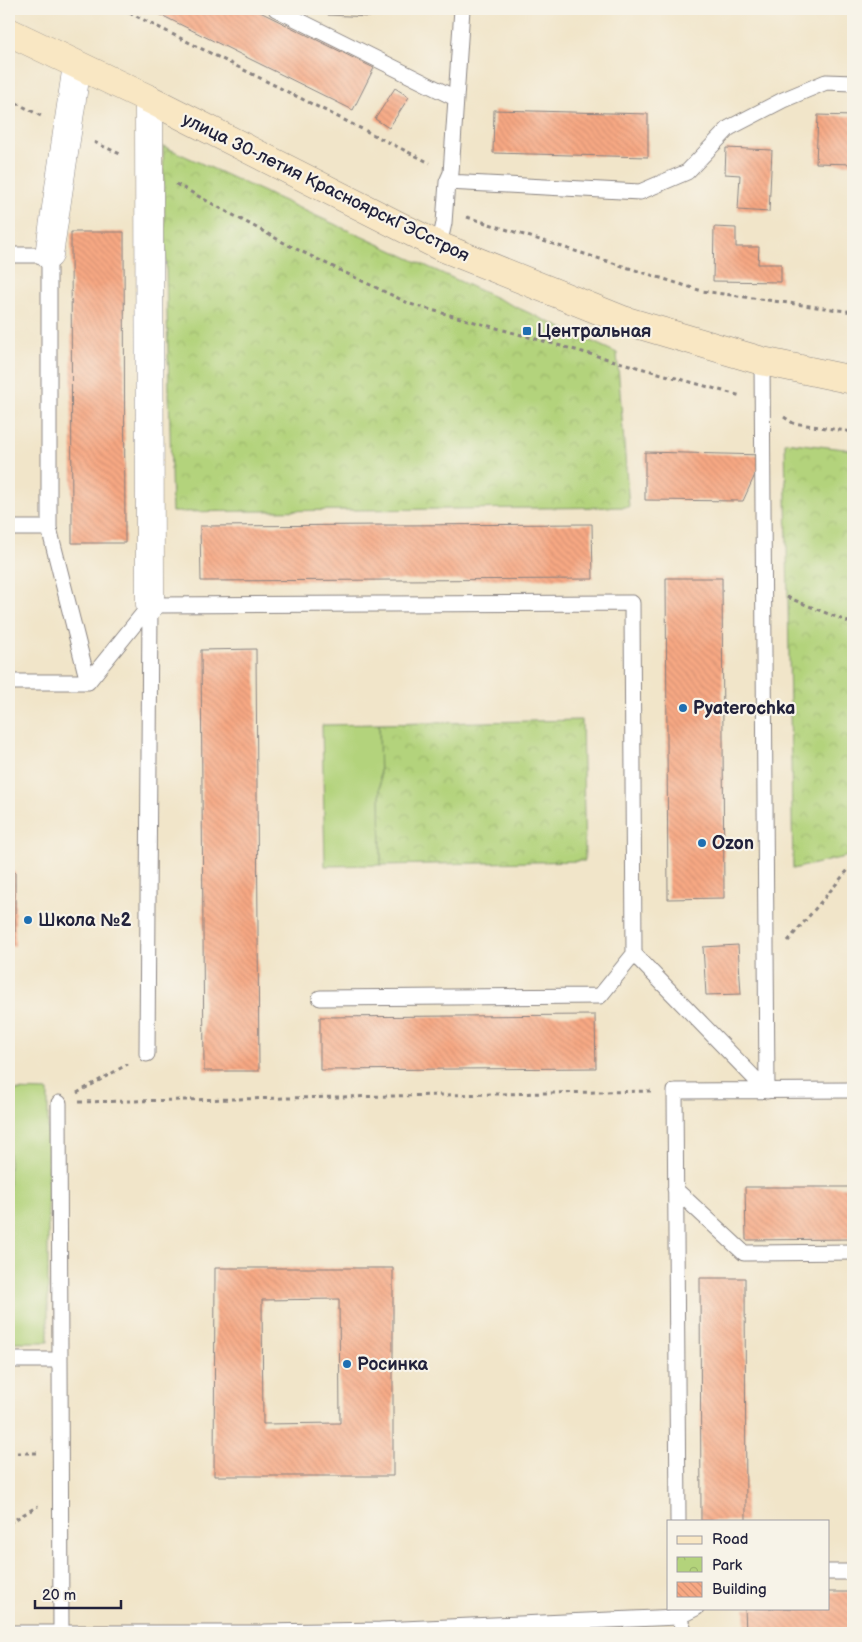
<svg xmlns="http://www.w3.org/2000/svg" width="862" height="1642" font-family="'Balsamiq Sans',sans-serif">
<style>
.park{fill:url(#park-crowns);stroke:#6a7a5b}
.pitch{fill:#b3d37b;stroke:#6a7a5b}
.building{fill:url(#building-back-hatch);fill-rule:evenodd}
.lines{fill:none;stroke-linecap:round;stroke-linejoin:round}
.service-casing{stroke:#8a8482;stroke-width:17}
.minor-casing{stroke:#8a8482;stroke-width:29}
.secondary-casing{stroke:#8a8482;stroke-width:29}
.path{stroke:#8a8482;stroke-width:3;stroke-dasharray:4 4;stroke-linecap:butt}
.service{stroke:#fff;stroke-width:15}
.minor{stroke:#fff;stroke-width:28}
.secondary{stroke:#f9e7c3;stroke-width:28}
.poi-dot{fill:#1f6fb2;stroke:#f7f3e8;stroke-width:2}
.labels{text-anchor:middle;stroke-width:4.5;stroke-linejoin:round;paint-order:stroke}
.street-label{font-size:18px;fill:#22223b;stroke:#f7f3e8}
.poi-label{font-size:18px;font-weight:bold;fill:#22223b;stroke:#f7f3e8;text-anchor:start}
</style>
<defs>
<pattern id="park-crowns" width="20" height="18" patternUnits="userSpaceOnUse" patternTransform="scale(1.25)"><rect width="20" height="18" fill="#b3d37b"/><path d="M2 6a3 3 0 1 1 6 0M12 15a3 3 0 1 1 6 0" fill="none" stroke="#9ab56b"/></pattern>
<pattern id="building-back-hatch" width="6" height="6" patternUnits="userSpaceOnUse" patternTransform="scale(1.25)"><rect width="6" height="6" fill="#f7a883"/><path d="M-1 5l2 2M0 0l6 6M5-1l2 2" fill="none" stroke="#d39072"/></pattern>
</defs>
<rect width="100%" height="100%" fill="#f7f3e8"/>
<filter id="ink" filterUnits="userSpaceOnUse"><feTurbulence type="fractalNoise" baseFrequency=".02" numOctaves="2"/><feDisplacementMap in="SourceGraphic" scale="10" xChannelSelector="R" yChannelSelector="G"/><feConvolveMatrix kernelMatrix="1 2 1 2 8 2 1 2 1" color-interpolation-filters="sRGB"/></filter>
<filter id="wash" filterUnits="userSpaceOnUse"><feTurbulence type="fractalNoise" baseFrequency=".0096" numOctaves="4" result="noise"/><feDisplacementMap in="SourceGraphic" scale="20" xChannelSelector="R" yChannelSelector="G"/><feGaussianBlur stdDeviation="1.12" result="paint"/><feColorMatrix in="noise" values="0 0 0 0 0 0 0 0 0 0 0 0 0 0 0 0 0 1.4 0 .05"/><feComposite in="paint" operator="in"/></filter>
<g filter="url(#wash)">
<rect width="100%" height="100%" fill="#f1e5c9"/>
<!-- park -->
<path class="park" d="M163,146l454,207 12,154 -457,5z
M785,442l68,8v405l-60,14z
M582,720l3,141 -204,4 -2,-141z"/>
<!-- pitch -->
<path class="pitch" d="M379,724l2,141 -56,1 -3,-141z
M9,1090l39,1v251h-39z"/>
<g id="blocks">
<!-- building -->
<path class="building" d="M149,9h105l120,59 -21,42z
M328,9h42v8l-42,-2z
M395,88l14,9 -20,31 -14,-9z
M494,110l154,4v43l-155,-4z
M818,115l35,1v48l-37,-1z
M726,148l46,2 -3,62 -31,-2 2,-35 -15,-1z
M714,227l22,1v19h23l-1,17h23v18l-68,-1z
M71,232h53l1,311h-53z
M645,452l119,3 -21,46 -98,-1z
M592,524l1,55 -392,2 -1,-55z
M666,578h56l2,320 -56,1z
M256,649l3,422h-55l-3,-421z
M9,872h6v74h-6z
M738,945l3,49 -35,1 -3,-48z
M595,1015l1,53 -276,2v-53z
M745,1187h108v52l-107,1z
M215,1268h178v208h-179zM339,1299l1,124 -77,1 -1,-124z
M700,1278h45l1,243h-45z
M828,1592h25v41h-107l-1,-25h83z"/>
</g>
</g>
<g filter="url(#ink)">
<use href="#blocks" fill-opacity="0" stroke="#8a8482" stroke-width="1"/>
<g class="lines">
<defs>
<path id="service" d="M276,9l179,89
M447,182l193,10 47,-20 42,-44 54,-28 43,-18 27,1
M439,246l5,-23 3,-41 4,-9 11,-164
M9,255h40v273h-40
M762,361l5,730
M49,528l39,154
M150,605l482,-2 2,351 133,137
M9,682h79l62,-77
M320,998l280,-2 34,-42
M147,1054l3,-449
M675,1189l69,64 109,-1
M9,1360h51l-1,-257
M60,1360l1,273
M678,1521l-3,-430 178,-1
M828,1572h25
M265,1632l115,-2 298,-13v-9
M9,1633h256
M686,1633l-8,-16 18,-9"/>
<path id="minor" d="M149,99l1,506
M49,255l28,-190"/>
<path id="secondary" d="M9,32l140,67 290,147 184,74 139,41 91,19"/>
</defs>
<!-- service casing -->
<use href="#service" class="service-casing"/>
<!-- minor casing -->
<use href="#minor" class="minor-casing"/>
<!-- secondary casing -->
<use href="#secondary" class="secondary-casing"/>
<!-- path -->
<path class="path" d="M122,9l308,154
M9,99l32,17
M94,142l26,12
M176,184l114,62 120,58 331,92
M467,217l235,74 151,21
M784,417l9,6 60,9
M787,597l66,27
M788,941l65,-77
M77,1093l51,-29
M79,1102l574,-11
M9,1453h29
M9,1523l29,-17"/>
<!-- service -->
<use href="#service" class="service"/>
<!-- minor -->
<use href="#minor" class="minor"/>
<!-- secondary -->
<use href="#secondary" class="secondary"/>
</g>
</g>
<!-- markers -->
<g class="poi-dot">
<rect x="522" y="326" width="10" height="10" rx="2.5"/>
<circle cx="683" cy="708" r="5"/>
<circle cx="702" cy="843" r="5"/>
<circle cx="28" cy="920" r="5"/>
<circle cx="347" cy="1364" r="5"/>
</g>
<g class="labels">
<!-- street labels -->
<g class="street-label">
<text transform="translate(326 187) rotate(26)" y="6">улица 30-летия КрасноярскГЭСстроя</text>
</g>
<!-- poi labels -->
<g class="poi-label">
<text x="537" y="337">Центральная</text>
<text x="693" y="714">Pyaterochka</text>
<text x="712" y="849">Ozon</text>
<text x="38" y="926">Школа №2</text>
<text x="357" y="1370">Росинка</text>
</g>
</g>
<!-- margin -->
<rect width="862" height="1642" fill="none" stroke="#f7f3e8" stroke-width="30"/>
<!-- legend -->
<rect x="667" y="1520" width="162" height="90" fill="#f7f3e8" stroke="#a29fa3"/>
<rect x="677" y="1536" width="25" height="8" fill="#f9e7c3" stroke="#a29fa3"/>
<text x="712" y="1544" font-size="15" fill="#22223b">Road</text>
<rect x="677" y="1557" width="25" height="15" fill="url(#park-crowns)" stroke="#a29fa3"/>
<text x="712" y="1570" font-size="15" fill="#22223b">Park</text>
<rect x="677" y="1582" width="25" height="15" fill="url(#building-back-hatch)" stroke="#a29fa3"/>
<text x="712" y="1594" font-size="15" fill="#22223b">Building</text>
<!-- scale -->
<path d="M35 1600v8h86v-8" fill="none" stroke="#22223b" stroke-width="2.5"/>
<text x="42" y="1600" font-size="15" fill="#22223b" stroke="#f7f3e8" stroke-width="4" paint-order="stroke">20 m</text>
</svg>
